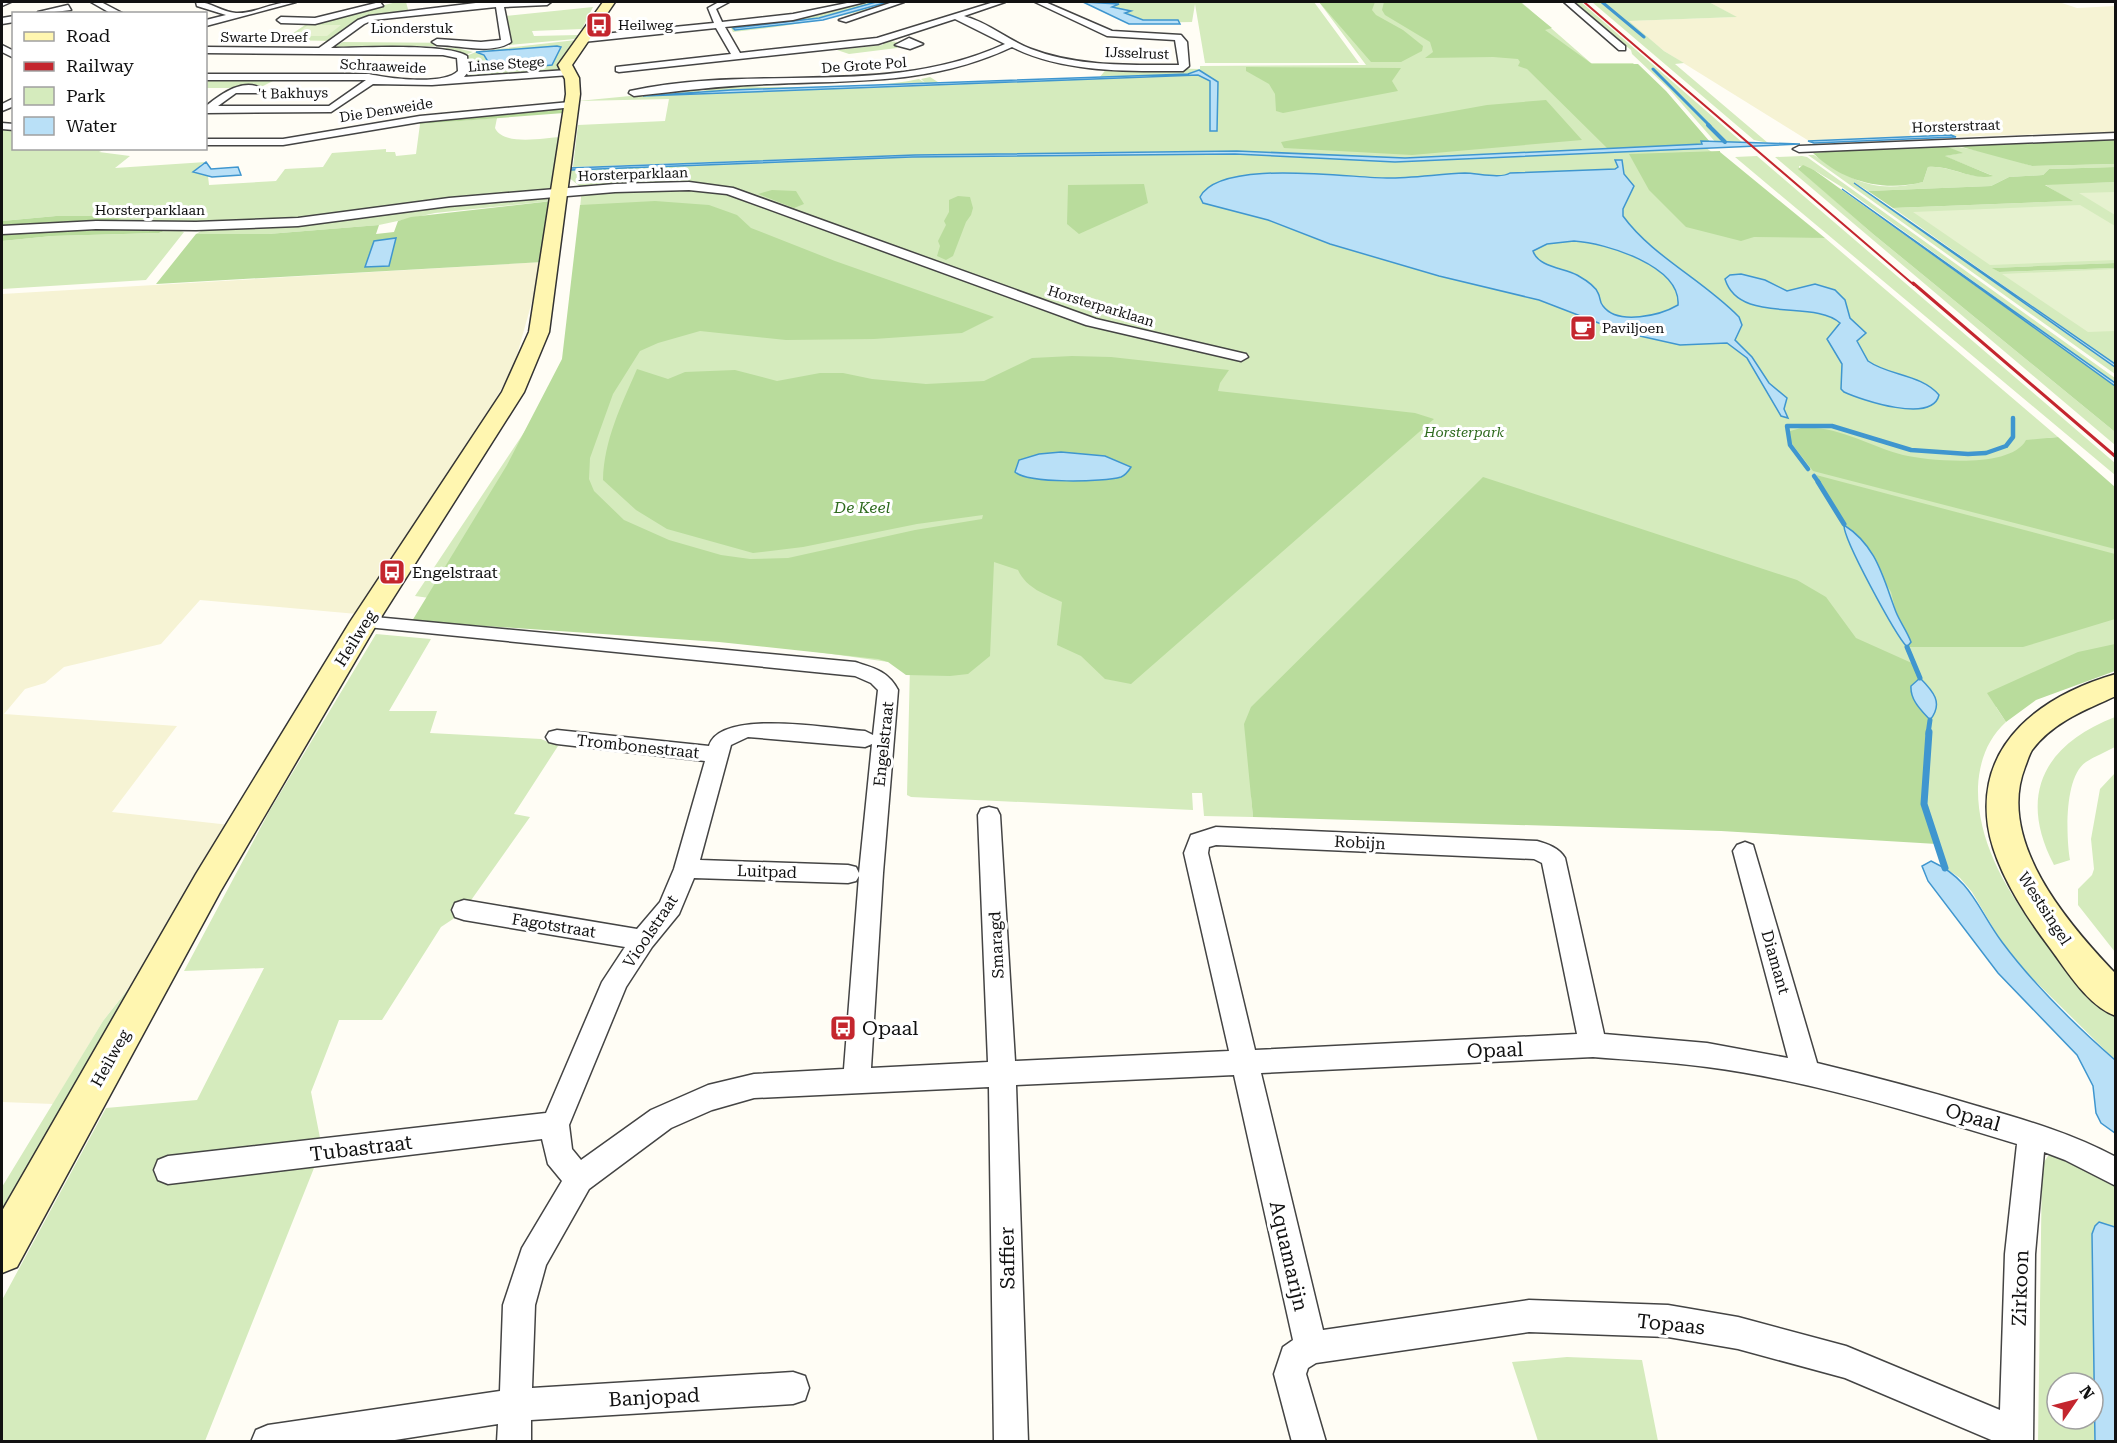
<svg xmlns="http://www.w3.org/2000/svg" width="2117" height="1443" font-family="'Roboto Serif',serif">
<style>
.farmland{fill:#f6f3d4}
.green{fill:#d5ebbd;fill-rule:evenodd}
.forest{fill:#b9dc9c;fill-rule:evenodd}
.pitch{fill:#e6f2cf}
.water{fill:#b9e0f7;stroke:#3f96cf;stroke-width:1.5;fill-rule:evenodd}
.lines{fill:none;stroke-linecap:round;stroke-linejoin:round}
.stream-far4{stroke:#3f96cf;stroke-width:3}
.stream-far3{stroke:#3f96cf;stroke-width:4}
.stream-far2{stroke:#3f96cf;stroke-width:4.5}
.stream-far1{stroke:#3f96cf;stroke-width:5}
.stream{stroke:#3f96cf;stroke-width:7}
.street-casing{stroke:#444;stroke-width:3}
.secondary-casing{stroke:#333;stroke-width:3}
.street{fill:#fff;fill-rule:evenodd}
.secondary{fill:#fff6b0;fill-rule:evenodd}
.rail-far1{stroke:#c4262e;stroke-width:2}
.rail{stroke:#c4262e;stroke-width:3}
.labels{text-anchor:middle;stroke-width:6;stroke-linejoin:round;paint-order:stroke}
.far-poi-label{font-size:14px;fill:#111;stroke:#fff;text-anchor:start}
.far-street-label{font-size:14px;fill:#111;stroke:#fff}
.far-park-label{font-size:14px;font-style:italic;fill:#2f6b1f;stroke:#fff}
.park-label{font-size:16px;font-style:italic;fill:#2f6b1f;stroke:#fff}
.poi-label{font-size:16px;fill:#111;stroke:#fff;text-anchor:start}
.street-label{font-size:16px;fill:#111;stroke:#fff}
.near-poi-label{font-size:20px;fill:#111;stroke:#fff;text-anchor:start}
.near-street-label{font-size:20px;fill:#111;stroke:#fff}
</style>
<rect width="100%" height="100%" fill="#fffdf5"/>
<!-- farmland -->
<path class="farmland" d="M1709,2h350l18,6 38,-2v126l-306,9 -145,-90 -36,-30 108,-4z
M543,262l-29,104 -40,72 -117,176 -157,-14 -39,44 -97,23 -19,16 -20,6 -21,25 173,12 -65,86 118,13 -90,148 -37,48 -50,83 -51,-2v-808z"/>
<!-- green -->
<path class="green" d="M397,2h9l3,11 -34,4 -44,24 -48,-1 25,-17z
M865,2h11l-57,16 -85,10 77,-6 84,-20c-53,16 -105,24 -162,30l-3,-6 64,-7z
M1091,2h223l45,61h-154l-10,-59 -3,18 -50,1z
M1319,2h202l70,61h42l38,42 20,32 36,26 86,74 12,1 233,199 -11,1 68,59v167l-119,43 10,15c-19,17 -27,41 -28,65 -2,88 80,172 137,230v43l-86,-85 -28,-34 -29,-49 -12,-14 -18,-12 -4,-19 -7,-15 -680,-36 2,21 -49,-1 -2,-23h-10l1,17 -282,-13 -4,-2 3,-130 -495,-69 120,-180 30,-58 17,-170 -14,-11 -1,-7 345,-13 304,-4 -1,-2 -300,4 -342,12 5,-42 87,-4 4,-22 -91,2 125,-12 -4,2 2,1c21,-10 47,-5 69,-5 50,0 100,2 149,-8l6,4 -4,-4 9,-2 11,7 -210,6 -88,6 558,-21 -3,-5 -10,4 -89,4 9,-11 92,2v-3l166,-1z
M1571,2h10l162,141 -26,1 -48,-55 -37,-35 -1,-4z
M1592,2h117l28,15 -108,4 35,30 20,12 -9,1 93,79 -14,-3z
M593,7l-11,22 -50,2 2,5 44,-1 -3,4 -66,6 -4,-29z
M576,40l-16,32 -98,7 4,-23 10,-4 8,3 6,10 18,2 49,-21 -66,7 -10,-2z
M889,41l8,1v6l-48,6 -12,-4 46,-5 -1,-3z
M343,42l123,1 20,5 -7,2 -19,-4 -123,1 119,1 17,4 -8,3 -19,-5 -114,-2z
M206,78h70l1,1 -18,9h-53z
M497,118l-2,10c8,18 48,10 66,9l-7,51 -10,3 -206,24 -99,8 -128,-1 14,-6h-69l-54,5v-94l11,1 1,20 92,1 -7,3 31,4 -15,12 91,-6 -6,3 3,9 5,2 1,9 67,-4 9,-12 38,-2 9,-14 54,-4v3h9l1,4 20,-2 4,-30z
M1938,143l57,11 37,12 83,-2v3l-66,2 -6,6 -34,2 -18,9 -123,5 -13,-8 260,184v7l-307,-219h6c39,26 60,39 109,27l5,-15c22,-2 43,14 63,8l-47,-19 17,-3z
M1757,156l358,307v12l-380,-318z
M1802,156l5,1 308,221v5l-270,-194 -31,-19 -15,-4v3l74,65 242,198v13l-340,-288z
M2115,182v81l-122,5 6,4 116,-4v96l-222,-156 178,-7 -27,-17z
M547,197l5,4 -117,12 -56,12 -111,9h-72l10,-6z
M172,228l12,4 -38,48 -144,9v-48l50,-5 107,-3z
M376,634l55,5 -42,72h48l-7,22 111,6 17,7 -44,68 16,3 -68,96 -21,14 -59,93h-43l-28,72 11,56 -117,293 -203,1v-142l104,-192 91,-8 67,-132 -80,3 86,-161z
M2115,717v30c-9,5 -20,9 -29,15 -22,15 -20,74 -16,98l-16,5c-37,-71 -9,-121 61,-148z
M2115,773v179l-37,-47v-16l14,-14 2,-6 -3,-30 9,-50z
M132,984l-14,34 -116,210v-41l101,-166z
M2055,1154l60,25v48l-16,-5 -7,12 3,207 -57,1 4,-277 6,-9zM2057,1383h36v36h-36z
M1567,1357l75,3 16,81h-120l-26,-79z"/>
<!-- forest -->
<path class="forest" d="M1319,2h56l-3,8 4,5 27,15 20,16 -1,5 -21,11h-30z
M1384,2h174h-38l32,26 -7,2 47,34h46l28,27 45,52 -10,-2 1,3 -94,5 -81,-80 -9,-3 2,-4 -2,-3 -25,-2 -68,1 8,-6 -3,-10 -45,-27 -3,-5z
M1246,67l155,1 -9,13 6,10 -115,22 -7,-2 -1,-17 -6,-10 -23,-13z
M1546,100l36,40 -170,15 -128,-7 -3,-6 206,-37z
M562,109l2,4 -144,11 -2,-3z
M2115,138v26l-83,2 -85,-23z
M1938,143l25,10 -18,3 48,20c-22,5 -42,-11 -65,-9l-5,15c-40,10 -80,0 -110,-29z
M1720,151v1l105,86 -71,-1 -13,4 -55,-14 -37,-37 -20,-36z
M1803,165l11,5 301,216v46l-242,-198 -75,-65z
M2115,167v15l-70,3 28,16 -180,7 -25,-17 123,-5 18,-9 34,-2 6,-6z
M1068,185l76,-1 4,19 -69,31 -12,-10z
M772,190l24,1 8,13 -10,4 -36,-14z
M958,196l12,1 3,11 -2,7 -5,7 -13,34 -7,4 -9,-4 3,-10 -2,-5 8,-16 -2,-4 5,-9v-12z
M552,201l-9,61 -387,22 40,-50h72l111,-9 -3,9 18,-2 4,-11 13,-4z
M655,201l54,4 28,10 14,13 84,33 159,56 -32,16 -88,6 -88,1 -86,-9 -42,12 -18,8 -27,43 -23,64 -1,21 5,12 30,29 45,20 52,15 29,4 38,-1 127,-28 67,-11 1,-4 -66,9 -114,23 -50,6 -86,-24 -31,-19 -33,-30c1,-40 18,-74 34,-111l31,10 17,-7 50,-2 42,11 43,-8h23l29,6 54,5 58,-3 48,-23 40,-2 39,1 118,13 -9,13 -2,8 197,22 19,6 -303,265 -26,-5 -24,-23 -24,-11 5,-43c-17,-8 -35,-13 -44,-32l-24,-8 -4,94 -22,18 -18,2 -44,-1 -18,-13 -10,-3 -159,-17 -307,-21 95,-156 55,-106 18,-154zM1061,452l44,4 23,17 -20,7 -31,-1z
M56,216h71l-16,6 -109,6v-7z
M172,228l-13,5 -107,3 -50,5v-9l20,-2z
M2115,263v5l-116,4 -7,-4z
M1801,428c37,-3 68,18 102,27 27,6 108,14 123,-15l32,-3 57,50v62l-302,-78 -24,-31 1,-9z
M1816,475l299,79v65l-92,28h-116l4,-5 -15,-30 -5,-20 -36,-60 -11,-8z
M1483,477l314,103 29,17 30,41 58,26 6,14 -9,8 4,17 15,17c1,50 -17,73 7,124l-216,-13 -468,-14 -9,-93 7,-17z
M2115,644v27l-79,29 -30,22 -19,-29 91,-41z"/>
<!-- pitch -->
<path class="pitch" d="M308,25h33l-14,11h-34z
M2115,192v23l-36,-22z
M2080,205l35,21v34l-125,5 -77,-53z
M2115,269v62l-27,1 -86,-58z"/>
<!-- water -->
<path class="water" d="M876,2h12l-65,18 -88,10 -2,-2 86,-10z
M1083,2l36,2 -7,3 19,4 -6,2 18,7h35l2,4h-51z
M557,46l4,1 -9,18 -41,4 -11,-4h-10l-6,-10 -8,-3z
M1199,70l19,12 -1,49h-7v-50l-12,-6 -555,21 88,-6 457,-16z
M1951,135l5,2 -142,6 -6,-2z
M1701,141l99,3 -405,18 -160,-8 -323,3 -341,13 -1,-2 345,-13 322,-4 168,7 297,-14z
M1615,160h7l2,14 10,12 -11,23v7c29,40 80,64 116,101l3,8 -7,15 17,17 17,26 18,15 -3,11 4,9 -7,-2 -34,-58 -20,-15 -47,2 -58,-13 -83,-32 -100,-24 -109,-32 -62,-24 -65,-17 -3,-6c20,-39 149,-19 187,-19 26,0 52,-4 78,-5 12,0 36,6 45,0l105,-4 3,-2zM1574,241c32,2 107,25 104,64 -17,10 -60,21 -75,1 -4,-4 -2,-8 -5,-13 -3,-8 -14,-14 -21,-18 -13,-7 -39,-8 -44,-24l14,-7z
M206,162l5,7 27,-2 3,8 -29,2 -19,-5z
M1854,183l261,181v3z
M1842,189l273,194v3z
M396,238l-7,28 -24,1 9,-26z
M1741,274l24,6 22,11 28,-7 20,6 10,10 5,18 16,15 -9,8 11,20c21,15 53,13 71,34 -7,29 -77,5 -95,-3l-3,-3 1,-25 -15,-25 13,-16c-26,-24 -101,2 -115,-44l5,-4z
M1061,452l44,4 26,11c-3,5 -5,8 -10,10 -17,5 -93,7 -106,-5l4,-12 20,-6z
M1844,525c33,21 39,53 52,87 4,10 11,19 15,30l-4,5c-12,-13 -64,-108 -63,-122z
M1920,678c13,13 24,25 10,42 -9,-10 -20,-20 -19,-34z
M1931,861c41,19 46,47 71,81 32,43 73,83 113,118v73l-14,-10 -5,-10 -3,-27 -16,-31 -79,-82 -70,-92 -6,-15z
M2099,1222l16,5v214h-20l-3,-207 3,-8z"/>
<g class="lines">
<!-- stream-far4 -->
<path class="stream-far4" d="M1602,2l42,35
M1653,69l57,57"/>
<!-- stream-far3 -->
<path class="stream-far3" d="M1708,125l17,17"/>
<!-- stream-far2 -->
<path class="stream-far2" d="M1808,469l-18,-24 -3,-19h45l79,24 57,4 18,-1 20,-7 7,-9v-19
M1814,476l5,7"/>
<!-- stream-far1 -->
<path class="stream-far1" d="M1818,482l26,42
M1907,647l13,31
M1928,734l2,-14"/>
<!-- stream -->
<path class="stream" d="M1929,732l-5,72 21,64"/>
<defs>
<path id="street" d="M2,2h9l-9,4z
M91,2h10l23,12h-12z
M196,2c13,-1 26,10 40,11 20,1 40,-13 60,-11l-90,24v-6l20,-5 -29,-9z
M380,2l3,4 -68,18 -34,-1 -4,-3 4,-3 34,1z
M484,2h67l-4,3 -43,2 7,35c-20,13 -52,3 -74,3l-5,-3 5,-3 44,3 20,-2 -5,-33 -123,13 -9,4 -33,24c27,0 117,-5 136,8l1,16 -4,5 103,-7 3,1v4l-138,10 -59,-1 -42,28 -125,1v-7c15,-12 39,-30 58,-16l-5,3h-23l-18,13h111l37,-26h-160v-6h163c17,4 74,12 89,-3l-1,-13 -14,-3 -237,-2v-6l113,1 39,-28 11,-4z
M719,2h10l-13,7 6,13 71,-8 59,-12h13l-72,18 -68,7 15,26 137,-15 117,-36h11l-41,14c25,7 44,24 67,33 47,18 99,16 148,16l-4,-25 -68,-4 -72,-34h10l67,29 69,4 6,7 2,24 -6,5c-56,0 -119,2 -171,-24 -81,38 -154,33 -241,37 -46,1 -91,7 -137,12l-5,-3 1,-2c127,-28 254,8 375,-47l-50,-25 -77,25 -259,28 -3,-1v-4l115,-13 -15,-26 -133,14 -5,-3 5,-3 131,-13 -6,-15z
M893,2h11l-58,20 -7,-2z
M1564,2h9l52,44v4h-6z
M68,5l3,5 -34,4 1,-2z
M14,16v6l-12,2v-6z
M909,38l14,6 -13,5 -15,-4z
M2,45l12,6v7l-12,-6z
M14,98v8l-12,5v-7z
M570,102l5,3 -1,2 -154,15 -137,23h-77v-6h77l137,-23z
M2,123l12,1v6l-12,-1z
M2116,133v6l-317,13 -6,-3 6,-3z
M689,182l44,6 363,131 150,35 2,3 -7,4 -155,-36 -359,-131 -38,-4 -74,2 -166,14 -151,20 -102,4 -100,-1 -94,5v-8l94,-5 100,1 102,-4 151,-20 166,-14z
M364,616l491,46c19,6 33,9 43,28l-15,183 -12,195 117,-6 -10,-247 3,-6 8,-2 8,2 3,6 15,246 214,-10 -45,-198 7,-18 25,-8 321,14c11,3 22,7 28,17l39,176 103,9 81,15 -55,-207 4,-6 8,-3 8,3 64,218c54,13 107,27 160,43 48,14 94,27 139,51v29l-51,-26 -21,-8 -9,102 -2,188h-37l-151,-64 -107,-29 -70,-12 -139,-5 -213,31 -8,5 -2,6 20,68h-34l-18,-68 9,-27 10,-7 -59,-265 -218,10 12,357h-34l-5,-355 -235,11 -42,12 -41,18 -82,61 -43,76 -11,40 -3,83 261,-16 12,4 4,12 -4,12 -12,4 -262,16v22h-34l1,-18 -116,18h-131l5,-12 12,-5 232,-34 3,-86 19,-57 40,-67 -14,-17 -6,-25 -374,45 -10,-4 -4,-10 4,-10 10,-4 378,-43 56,-131 23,-35 -161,-27 -9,-3 -3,-7 3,-7 9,-3 173,29 23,-27 14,-33 31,-108 -148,-17 -8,-2 -3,-5 3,-5 8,-2 152,16c11,-38 124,-17 156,-15l8,4 5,-45 -7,-7 -16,-7 -498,-50 -3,-4 3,-4zM748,737l117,10 7,-3 -13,129 -3,-6 -8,-2 -148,-5 31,-115zM1216,845l318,14 8,4 35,171 -322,16 -47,-197 1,-6zM859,876l-15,193 -90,5 -46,11 -57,25 -70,50 -9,-11 -3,-24 57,-138 26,-40 27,-33 15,-36 154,5 8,-2zM1593,1057c38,3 76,5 114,10 106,14 208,46 310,77l-12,110 -5,156 -154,-64 -108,-29 -70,-12 -139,-5 -206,30 -62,-257z"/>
<path id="secondary" d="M603,2h12l-43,63 7,13 1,16 -31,238 -25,60 -146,230 -158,270 -203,375 -15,6v-62l194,-337 154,-252 152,-230 27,-60 37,-238 -1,-15 -7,-14z
M2116,674v22c-31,14 -63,26 -84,54 -3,5 -5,12 -7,17 -29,74 43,157 91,207v42c-28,-10 -49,-45 -66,-68 -25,-33 -56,-81 -62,-122 -12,-84 55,-131 128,-152z"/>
</defs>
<!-- street casing -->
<use href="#street" class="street-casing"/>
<!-- secondary casing -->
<use href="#secondary" class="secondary-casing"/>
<!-- street -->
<use href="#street" class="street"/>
<!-- secondary -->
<use href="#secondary" class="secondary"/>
<!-- rail-far1 -->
<path class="rail-far1" d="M1584,2l330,283"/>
<!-- rail -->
<path class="rail" d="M1913,283l203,174"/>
</g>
<!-- icons -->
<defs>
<symbol id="bus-square" viewBox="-11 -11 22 22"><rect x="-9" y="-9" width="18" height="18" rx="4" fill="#c4262e" stroke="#fff"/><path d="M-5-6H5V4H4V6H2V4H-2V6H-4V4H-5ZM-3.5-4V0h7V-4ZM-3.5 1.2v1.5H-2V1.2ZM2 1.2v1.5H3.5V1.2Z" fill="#fff"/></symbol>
<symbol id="cafe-square" viewBox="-11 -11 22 22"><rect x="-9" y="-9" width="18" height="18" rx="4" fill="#c4262e" stroke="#fff"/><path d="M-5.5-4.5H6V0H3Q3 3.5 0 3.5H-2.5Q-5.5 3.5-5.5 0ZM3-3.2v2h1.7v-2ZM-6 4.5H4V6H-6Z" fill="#fff"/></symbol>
</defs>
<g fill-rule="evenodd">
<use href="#bus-square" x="584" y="10" width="30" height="30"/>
<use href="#cafe-square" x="1568" y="313" width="30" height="30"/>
<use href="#bus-square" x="377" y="557" width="30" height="30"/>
<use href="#bus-square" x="828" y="1013" width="30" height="30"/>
</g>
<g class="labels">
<!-- far-poi labels -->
<g class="far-poi-label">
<text x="618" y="30">Heilweg</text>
<text x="1602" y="333">Paviljoen</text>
</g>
<!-- far-street labels -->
<g class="far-street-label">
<text x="412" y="33">Lionderstuk</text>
<text x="264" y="42">Swarte Dreef</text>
<text transform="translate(1137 53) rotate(2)" y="5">IJsselrust</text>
<text transform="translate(506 64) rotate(-4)" y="5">Linse Stege</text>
<text transform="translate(864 65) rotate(-4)" y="5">De Grote Pol</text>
<text transform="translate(383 66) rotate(3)" y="5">Schraaweide</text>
<text transform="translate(293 93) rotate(-1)" y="5">'t Bakhuys</text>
<text transform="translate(386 110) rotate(-9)" y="5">Die Denweide</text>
<text transform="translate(1956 126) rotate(-2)" y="5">Horsterstraat</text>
<text transform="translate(633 174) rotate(-2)" y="5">Horsterparklaan</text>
<text x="150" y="215">Horsterparklaan</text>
<text transform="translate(1101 306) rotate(17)" y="5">Horsterparklaan</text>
</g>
<!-- far-park labels -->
<g class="far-park-label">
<text x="1464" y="437">Horsterpark</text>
</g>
<!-- park labels -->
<g class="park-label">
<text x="862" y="513">De Keel</text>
</g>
<!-- poi labels -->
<g class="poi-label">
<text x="412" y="578">Engelstraat</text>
</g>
<!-- street labels -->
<g class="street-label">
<text transform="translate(355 638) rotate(-58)" y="6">Heilweg</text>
<text transform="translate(883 744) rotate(-84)" y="6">Engelstraat</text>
<text transform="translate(638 746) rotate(6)" y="6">Trombonestraat</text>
<text transform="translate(1360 842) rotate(3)" y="6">Robijn</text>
<text transform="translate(767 871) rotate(2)" y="6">Luitpad</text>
<text transform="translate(2045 908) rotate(57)" y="6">Westsingel</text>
<text transform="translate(554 925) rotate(9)" y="6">Fagotstraat</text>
<text transform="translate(650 931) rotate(-56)" y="6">Vioolstraat</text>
<text transform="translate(996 945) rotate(-93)" y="6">Smaragd</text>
<text transform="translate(1776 962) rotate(74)" y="6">Diamant</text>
<text transform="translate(110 1058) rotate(-61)" y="6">Heilweg</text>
</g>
<!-- near-poi labels -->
<g class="near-poi-label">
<text x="862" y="1035">Opaal</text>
</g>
<!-- near-street labels -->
<g class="near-street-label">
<text transform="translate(1495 1050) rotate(-2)" y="7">Opaal</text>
<text transform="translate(1973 1117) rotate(16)" y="7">Opaal</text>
<text transform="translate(361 1148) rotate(-7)" y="7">Tubastraat</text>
<text transform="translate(1289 1256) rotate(77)" y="7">Aquamarijn</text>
<text transform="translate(1007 1258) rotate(-91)" y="7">Saffier</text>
<text transform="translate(2020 1288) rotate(-88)" y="7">Zirkoon</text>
<text transform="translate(1671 1324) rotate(6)" y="7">Topaas</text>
<text transform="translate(654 1397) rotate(-3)" y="7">Banjopad</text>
</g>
</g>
<!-- border -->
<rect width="2117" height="1443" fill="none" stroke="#111111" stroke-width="6"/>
<!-- legend -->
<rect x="12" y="12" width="195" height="138" fill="#ffffff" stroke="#a0a0a0" stroke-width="1.5"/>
<rect x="24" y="32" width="30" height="9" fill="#fff6b0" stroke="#a0a0a0" stroke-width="1.5"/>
<text x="66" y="42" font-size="18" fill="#111111">Road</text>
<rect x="24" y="62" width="30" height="9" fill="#c4262e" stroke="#a0a0a0" stroke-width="1.5"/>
<text x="66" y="72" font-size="18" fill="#111111">Railway</text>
<rect x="24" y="87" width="30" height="18" fill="#d5ebbd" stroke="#a0a0a0" stroke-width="1.5"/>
<text x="66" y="102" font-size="18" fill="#111111">Park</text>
<rect x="24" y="117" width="30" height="18" fill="#b9e0f7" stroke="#a0a0a0" stroke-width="1.5"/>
<text x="66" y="132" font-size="18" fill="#111111">Water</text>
<!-- north arrow -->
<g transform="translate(2075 1401) rotate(55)"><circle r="28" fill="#ffffff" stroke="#a0a0a0" stroke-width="1.5"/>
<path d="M0-4.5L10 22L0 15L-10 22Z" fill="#c4262e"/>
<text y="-9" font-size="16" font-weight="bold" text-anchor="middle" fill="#111111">N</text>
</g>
</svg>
